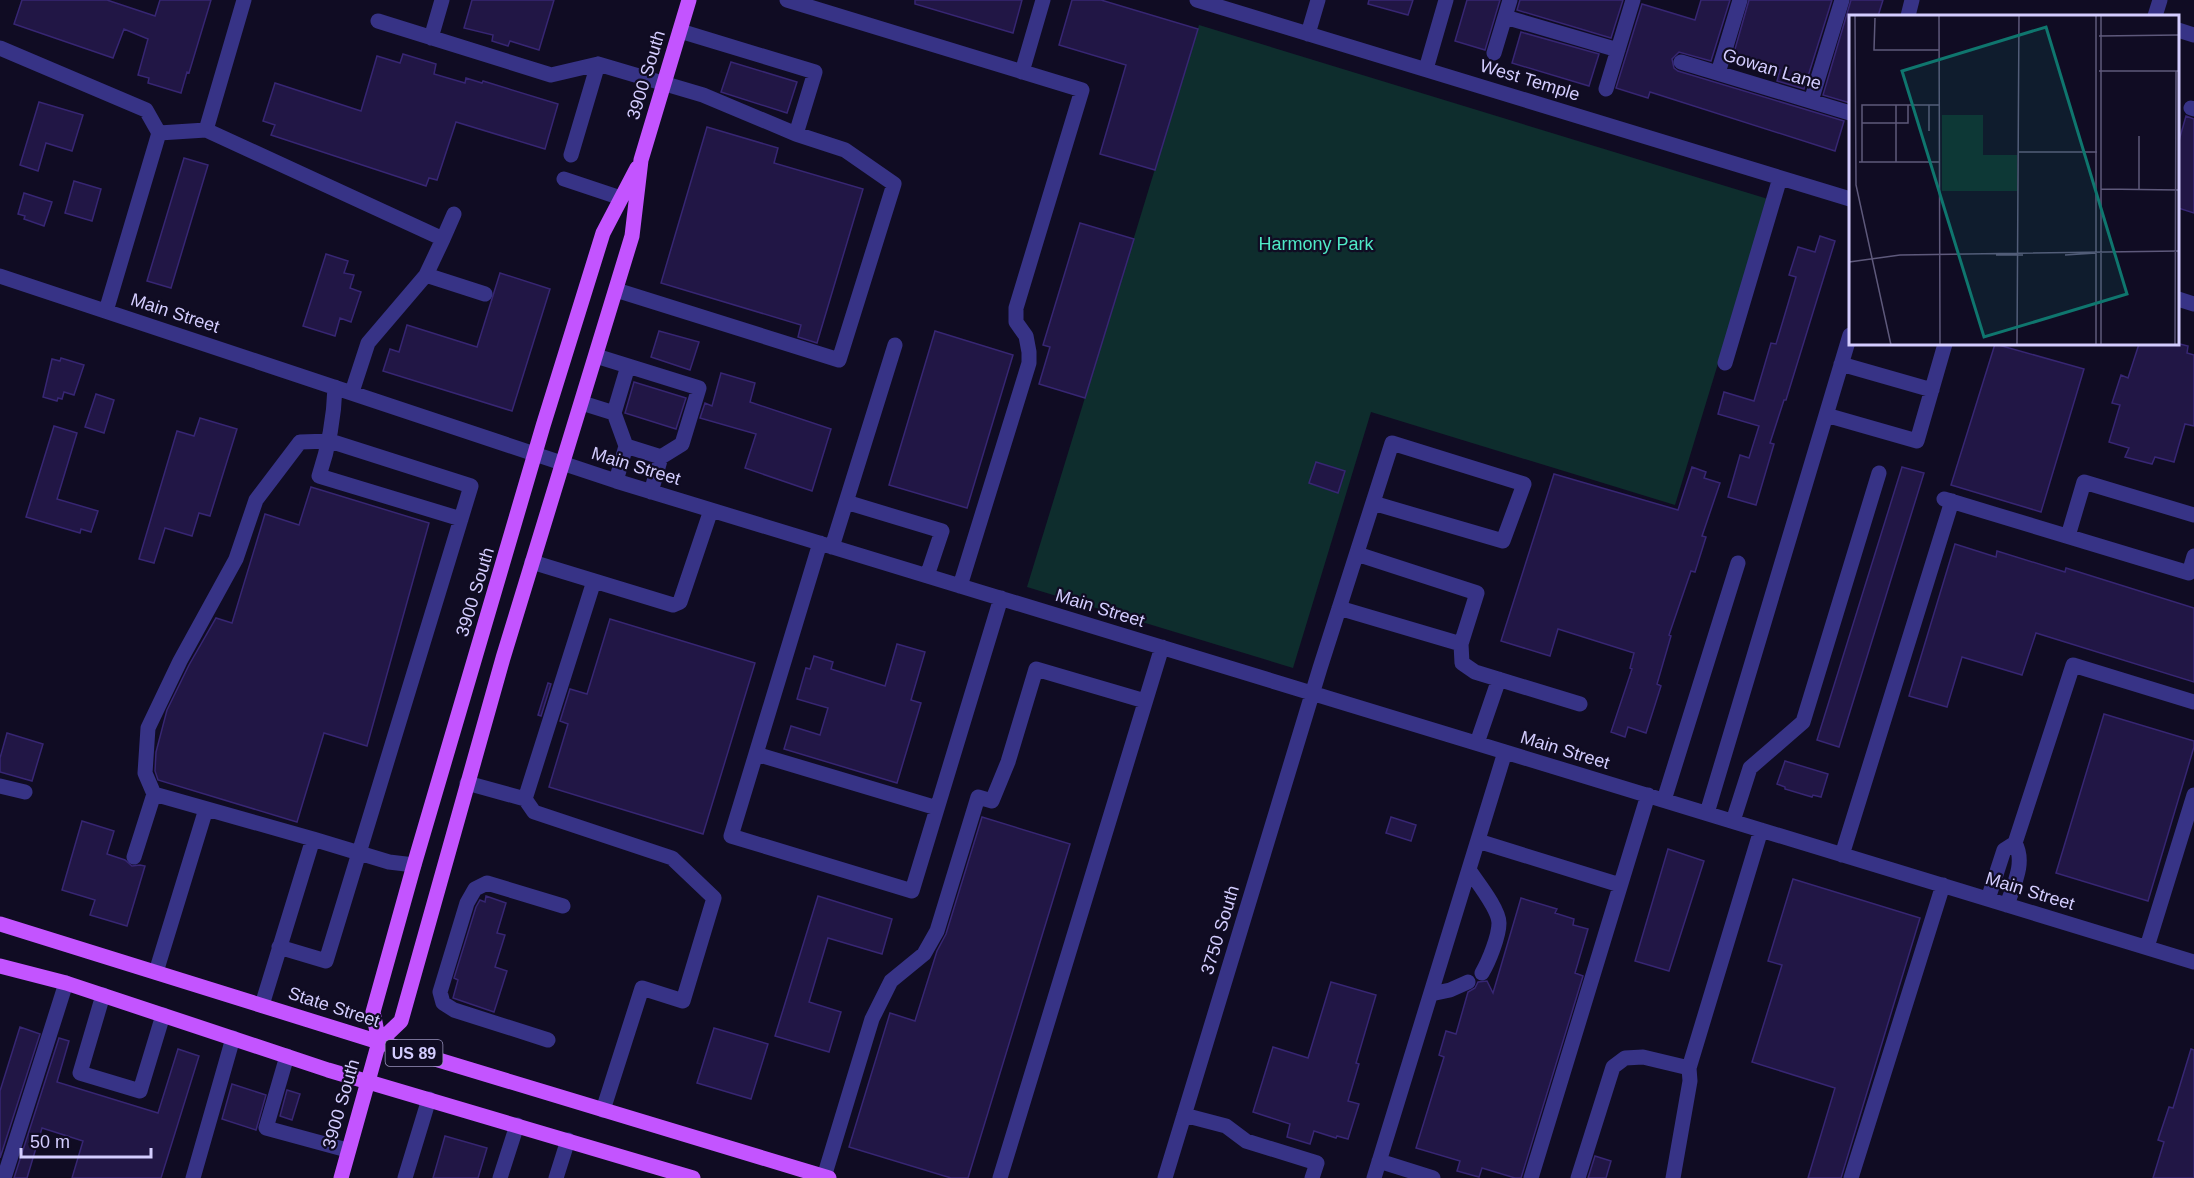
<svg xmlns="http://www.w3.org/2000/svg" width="2194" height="1178" font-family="Arial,sans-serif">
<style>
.green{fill:#0e2d2d}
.building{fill:#211645;stroke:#372673;stroke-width:1.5}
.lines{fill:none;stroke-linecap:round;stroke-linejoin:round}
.minor{stroke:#373386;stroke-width:15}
.major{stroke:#c354ff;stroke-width:15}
.labels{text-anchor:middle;stroke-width:4.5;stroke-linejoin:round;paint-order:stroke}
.shield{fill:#100c23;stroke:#9993bd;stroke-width:1.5}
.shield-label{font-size:16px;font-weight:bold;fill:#d4cdff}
.street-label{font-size:18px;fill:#d4cdff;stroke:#100c23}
.park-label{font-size:18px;fill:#4fe9c6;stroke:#100c23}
.inset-road{fill:none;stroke:#5e597b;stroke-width:1.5}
.view{fill:#0f766e;fill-opacity:0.15;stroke:#0f766e;stroke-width:3}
.inset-edge{fill:none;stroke:#d4cdff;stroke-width:3}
</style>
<rect width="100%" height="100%" fill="#100c23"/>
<!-- green -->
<path class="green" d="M1199,25l569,174 -93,306 -304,-93 -78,256 -266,-81z"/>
<!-- building -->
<path class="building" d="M22,0h85l48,16 5,-16h51l-22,73 -2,-1 -6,21 -33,-10 1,-5 -11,-3 10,-36 -24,-10 -11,29 -99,-34z
M472,0h82l-15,50 -29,-9 -2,5 -16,-5 1,-6 -29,-7z
M915,0h107l-9,33 -98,-29z
M1072,0h29l97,29 -43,141 -55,-16 26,-89 -67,-20z
M1369,0h44l-5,15 -40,-11z
M1467,0h33l-15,50 -30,-9z
M1520,0h103l-12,38 -94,-28z
M1701,0h29l-19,61 -32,-9 -7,7 2,9 4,3 166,50 -9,30 -185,-59 -2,6 -32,-10 26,-84 53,16z
M1749,0h83l-28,89 -27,-8 3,-11 -47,-14z
M1851,0h32l-5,16h-27l-1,87 -27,-8z
M1521,32l78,22 -10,32 -77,-23z
M403,54l33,10 -2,10 31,9 1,-5 16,5 1,-2 75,23 -13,45 -89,-27 -19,58 -8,-2 -3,8 -155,-51 4,-10 -12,-4 12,-38 86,28 16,-55 23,7z
M731,62l66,20 -10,31 -66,-21z
M39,102l44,13 -11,36 -26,-8 -8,28 -18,-6z
M2186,116l8,3v94l-16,-5v-64z
M707,127l71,21 -4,15 89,26 -46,154 -19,-6 3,-12 -140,-42z
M184,158l24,7 -37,123 -24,-7z
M74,181l27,8 -9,32 -27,-8z
M24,193l28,9 -8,24 -20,-7 1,-3 -7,-2z
M1080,223l54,16 -49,159 -46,-14 11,-37 -7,-2z
M1820,236l15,5 -49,159h-2l-14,43 4,1 -18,61 -28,-8 12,-42 9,3 10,-32 -41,-12 6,-22 30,9 17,-58 5,1 20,-67 -7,-2 9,-28 17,5z
M326,254l22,7 -4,12 10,2 -4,13 11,4 -10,30 -11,-4 -5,18 -32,-10z
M500,273l50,16 -38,122 -129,-40 7,-22 9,3 8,-27 70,22z
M659,331l40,11 -9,28 -39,-13z
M935,331l78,24 -46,153 -78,-23z
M1995,344l89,25 -43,143 -90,-27z
M2139,344h41l8,2 -1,7 7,2v71l-9,-2 -11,38 -19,-5 -3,7 -27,-7 4,-9 -20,-6 11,-37 -8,-2 9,-28 7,3z
M61,358l23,7 -10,30 -10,-3 -2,7 -4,-1 -1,3 -14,-4 9,-38 8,2z
M721,373l34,10 -5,19 81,27 -19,62 -67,-23 11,-34 -56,-16 5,-15 7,3z
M634,382l52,16 -10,31 -51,-16z
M96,394l18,6 -10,33 -19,-6z
M200,418l37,11 -27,87 -11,-3 -7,23 -27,-8 -11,35 -15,-4 38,-128 17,5z
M54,426l23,7 -20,66 41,12 -7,21 -10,-3 -1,4 -54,-16z
M1316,462l29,9 -7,22 -29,-10z
M1692,467l14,5 -2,6 16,5 -18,53 4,1 -11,35 -4,-1 -22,64 2,1 -14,48 4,2 -15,47 -18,-6 -3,10 -14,-5 21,-63 -2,-1 4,-15 -76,-24 -8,27 -49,-15 53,-167 124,36z
M1902,467l22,6 -85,274 -22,-7z
M311,487l118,36 -62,223 -43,-13 -27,89 -139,-42 -3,-9 1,-19 11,-42 22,-45 27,-47 16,5 33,-109 34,11z
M1955,544l41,13 1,-6 68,21 1,-4 128,40v74l-158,-49 -14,42 -60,-18 -15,50 -38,-11z
M610,619l145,44 -52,171 -154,-47 19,-63 -8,-3 10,-32 17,5z
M897,644l28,8 -14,48 10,3 -24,80 -113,-34 7,-23 29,9 8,-27 -31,-9 9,-31 4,1 4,-13 19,6 -2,7 54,17z
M548,683l3,1 -10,32 -3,-1z
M2104,714l90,27v6l-46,154 -92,-28z
M7,733l36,11 -11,37 -32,-9v-14z
M1785,761l43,13 -7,23 -8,-2 -1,2 -27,-8v-2l-8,-3z
M982,817l88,27 -102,334h-17l-102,-31 41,-134 25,8 22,-70 9,-17z
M1391,817l25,8 -5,16 -25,-8z
M82,821l32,10 -7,23 18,6 7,6 8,-1 5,1 -18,60 -37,-11 5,-15 -33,-10z
M1668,849l36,12 -35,110 -34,-10z
M1793,879l127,39 -79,260h-33l27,-90 -83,-26 30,-97 -14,-4z
M486,896l20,7 -9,30 8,2 -10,32 12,4 -13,41 -41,-14 5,-18 -4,-2 22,-71 4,-7 5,2z
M818,896l74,23 -10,35 -54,-16 -19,64 32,10 -12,40 -54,-16z
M1521,898l36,11 -2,4 19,6 -1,6 15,4 -13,44 8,3 -62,202h-6l-33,-10 -3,9 -22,-6 3,-10 -44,-13 28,-91 -5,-2 7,-24 10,3 12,-42 7,-4 3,-6 9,-1 6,12z
M1331,982l45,13 -20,68 3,1 -11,37 11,3 -11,35 -11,-3 -1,2 -22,-7 -4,13 -23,-7 3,-13 -37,-12 20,-65 35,11z
M20,1027l20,7 -40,124v-67z
M714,1028l54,16 -17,55 -54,-16z
M59,1038l10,3 -12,41 101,31 20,-64 21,7 -38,122h-89l11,-37 -41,-13 -15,50h-13z
M2191,1049l3,1v128h-41l11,-36 -6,-2 11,-33 4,1z
M232,1084l34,11 -10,35 -34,-11z
M287,1090l13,4 -8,26 -12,-4z
M445,1136l42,12 -9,30h-45z
M1595,1156l16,5 -5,17h-18z"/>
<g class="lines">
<!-- minor -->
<path class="minor" d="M787,0l295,90 -66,218v14l10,14 3,16v11l-69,223
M1197,0l653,199
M1908,16l4,-16
M2155,16l5,-16
M1505,17l113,33
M378,21l173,54 47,-11 105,31 93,39
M2178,30l16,5
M1308,34l10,-34
M431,38l11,-38
M0,48l146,62 13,23
M1494,53l16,-53
M1681,62l169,51
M1426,69l20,-69
M1022,72l21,-72
M1718,73l22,-73
M1606,89l27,-89
M1811,101l31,-101
M2191,108l3,1
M206,130l237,109 -17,36 -58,68 -16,49
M571,155l27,-91
M564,179l57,19
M443,239l11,-25
M426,275l59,19
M0,276l616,205 1578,481
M616,290l223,70 55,-176 -49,-34 -49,-16 19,-62 -135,-41
M2178,299l16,5
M106,311l53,-178 47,-3 38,-130
M596,356l103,32 -17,56 -21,13 -10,35
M1725,363l55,-185
M1841,364l91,26
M335,387c-1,32 -6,59 -16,89l142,43
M582,403l32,10 12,33 -10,35
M614,413l14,-47
M1826,415l91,26 28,-97
M626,446l35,11
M1944,499l245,74 5,-17
M846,502l96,29 -15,45
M2068,536l16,-54 110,33
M820,543l-89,293 181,55 89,-293
M832,547l63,-202
M1357,554l120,39 -16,51
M532,562l141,43 7,-3 31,-92
M1339,608l122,36 1,19 13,9 105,32
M1477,743l22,-64
M756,754l181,54
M467,783l58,16 69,-218
M0,786l25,6
M154,794l-9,-21 3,-45 32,-67 56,-102 20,-59 44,-58 30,-1 141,45 -145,475 -47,-14
M525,799l9,13 138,46 42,40 -31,103 -41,-13 -39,122
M1664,800l74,-237
M1707,813l143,-478
M1733,821l17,-53 53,-46 76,-249
M1478,841l142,44
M1842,855l110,-354
M134,857l20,-63 159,45
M1469,870c8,12 30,39 30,53 0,13 -10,38 -17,50
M1988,899l16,-49 11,-7 58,-178 121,37
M2007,905c6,-19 19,-42 8,-62
M2147,947l47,-152
M156,972l50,-163
M1431,994l19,-4 18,-8
M103,995l-23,78 60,18 23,-76
M262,1005l51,-166 76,23 25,3
M548,1040l-94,-30 -11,-7 -3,-11 27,-89 8,-14 12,-6 76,23
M287,1056l-21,72 81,22
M1184,1115l42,11 20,15 71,22 -5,15
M1379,1161l54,17
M824,1177l48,-158 19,-38 33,-27 13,-23 41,-134 14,4 16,-39 28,-93 109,32
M4,1178l62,-195
M193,1178l40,-140
M405,1178l24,-79
M500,1178l17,-53
M556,1178l12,-38
M1000,1178l162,-531
M1165,1178l155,-510 72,-225 132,41 -21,57 -130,-38
M1374,1178l131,-426
M1531,1178l117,-383
M1578,1178l35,-111 12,-9 18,-1 46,11 72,-238
M1673,1178l17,-97 -1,-13
M1851,1178l92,-293"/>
<!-- major -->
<path class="major" d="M0,924l379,118 450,136
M0,966l66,17 262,87 365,108
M379,1042l22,-21 102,-363 129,-422 9,-76 48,-160
M341,1178l38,-136 -6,-30 41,-147 129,-439 60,-193 34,-65"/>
</g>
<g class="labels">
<!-- shield labels -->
<rect class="shield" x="385.5" y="1040" width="57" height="26" rx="4.5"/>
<g class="shield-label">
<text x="414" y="1059">US 89</text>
</g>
<!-- street labels -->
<g class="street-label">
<text transform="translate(1772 69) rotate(17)" y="6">Gowan Lane</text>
<text transform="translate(646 75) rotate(-73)" y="6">3900 South</text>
<text transform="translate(1530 80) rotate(17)" y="6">West Temple</text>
<text transform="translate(175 313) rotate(18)" y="6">Main Street</text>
<text transform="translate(636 466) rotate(17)" y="6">Main Street</text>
<text transform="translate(475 592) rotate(-73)" y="6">3900 South</text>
<text transform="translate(1100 608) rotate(17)" y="6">Main Street</text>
<text transform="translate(1565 750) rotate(17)" y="6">Main Street</text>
<text transform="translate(2030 891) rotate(17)" y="6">Main Street</text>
<text transform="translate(1220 930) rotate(-73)" y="6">3750 South</text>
<text transform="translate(334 1007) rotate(18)" y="6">State Street</text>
<text transform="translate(341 1104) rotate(-74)" y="6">3900 South</text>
</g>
<!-- park labels -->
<g class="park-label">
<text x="1316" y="250">Harmony Park</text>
</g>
</g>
<!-- overview -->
<g transform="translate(1849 15)">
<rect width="330" height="330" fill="#100c23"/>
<path d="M93,100h41v40h34v36h-75z" fill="#0e2d2d"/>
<path class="inset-road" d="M6,0l1,170 35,160M90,0l1,330M247,0v330M252,0v330M26,3l-1,32h65M250,21l80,-1M250,56h80M47,90v57M80,90v26M13,108h46v-18M170,137h78M10,147h80M13,147v-57h77M252,174l78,1M290,174v-53M147,240h27M216,240l31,-2M0,247l51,-7 279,-4M168,330l2,-330M326,330l1,-274"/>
<path class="view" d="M197,12l81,267 -143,43 -82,-266z"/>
<rect width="330" height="330" class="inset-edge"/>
</g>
<!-- scale -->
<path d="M21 1148v9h130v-9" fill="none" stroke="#d4cdff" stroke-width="3"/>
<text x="30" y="1148" font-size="18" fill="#d4cdff" stroke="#100c23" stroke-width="4.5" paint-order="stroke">50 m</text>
</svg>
